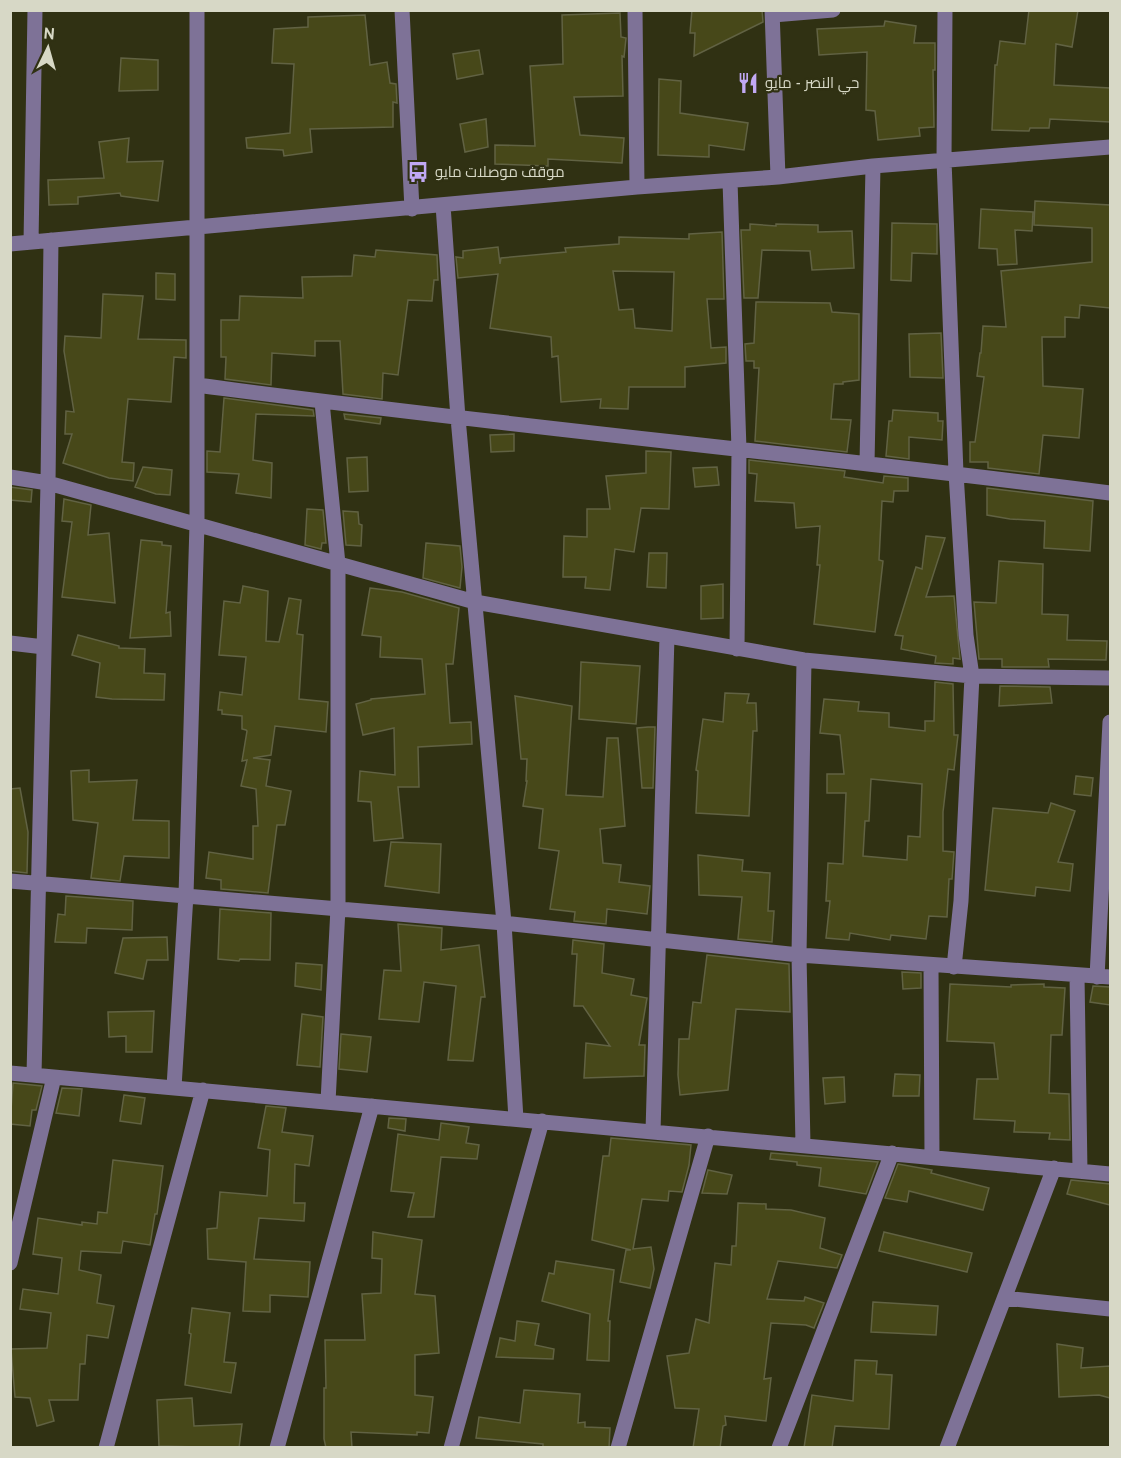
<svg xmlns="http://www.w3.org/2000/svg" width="1121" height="1458" font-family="Overpass,Cairo,sans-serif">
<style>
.building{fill:#474819;stroke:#616243;stroke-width:1.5;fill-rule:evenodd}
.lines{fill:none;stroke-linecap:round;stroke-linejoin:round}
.minor{stroke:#7e7297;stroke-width:15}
.labels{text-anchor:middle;stroke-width:4.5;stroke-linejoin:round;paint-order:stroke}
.poi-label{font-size:15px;fill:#d7d8c6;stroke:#303113;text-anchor:start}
</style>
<rect width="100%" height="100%" fill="#303113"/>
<!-- building -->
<path class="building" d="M692,10h70l1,12 -69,34 1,-23h-5z
M1029,10h49l-6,37 -16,-3 -2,41 56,3v34l-60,-3 -1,9h-19l-1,3 -37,-1 3,-65h2l3,-24 25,3z
M620,13l1,24 5,1 -2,19 -2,-1 1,40 -49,1 6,38 44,3 -2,25 -74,-4v7l-53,-2v-19l40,1 -5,-80 33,-2 -1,-49z
M365,15l5,50 17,-3 3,21 6,1 1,19 -4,-1v25l-83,2 2,23 -28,4 -1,-6 -36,-2 -1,-10 44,-5 4,-69 -22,-1 2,-34 34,-2v-10z
M885,21l31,5 -2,17h21v27h-2l1,57 -15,1 1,8 -42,4 -3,-29 -9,-1 1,-58 -48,3 -2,-26 67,-3z
M479,50l4,24 -26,5 -4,-25z
M121,58l37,2v30l-39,1z
M659,79l22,2 -1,32 68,10 -4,27 -35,-5v12l-51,-2z
M486,119l2,28 -23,5 -5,-28z
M129,138l-2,24 36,-1 -5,40 -37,-5 -1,-3 -42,4v7l-29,1 -1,-25 56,-2 -5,-36z
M1035,201l75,4v103l-30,-3 -1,13 -14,-1v20h-23l1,49 40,3 -4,49 -36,-3 -4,39 -51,-6v-6h-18v-20h5l9,-65 -7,-1 3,-23h1l2,-27 23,1 -5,-56 91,-9v-34l-58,-3z
M981,209l52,3 -1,19 -17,-1 2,34 -19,1 -1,-16 -18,-1z
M892,223l45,1v30l-25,-1 -1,28 -20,-1z
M750,224l26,2v-2l42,1v7l34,-1 2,37 -42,2 -2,-19 -48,-1 -4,48h-14l-3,-68h9z
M722,232l2,67h-17l4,49 15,-1v16l-41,4v20h-56l-1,22 -28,-1 1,-9 -40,3 -3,-46 -6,1 -1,-20 -61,-9 8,-54 -40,4 -2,-21 7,1v-7l35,-4 2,17 1,-6 65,-6 -1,-4 54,-4v-7l70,2v-5zM613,271l61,1 -2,59 -37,-3 -2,-19 -14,1z
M376,250l61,5 1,25h-4l-2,21 -24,-1 -10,75 -15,-2 -1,26 -39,-5 -3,-53h-25v15l-43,-3 -1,32 -46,-6 1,-22h-5v-37h18l1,-24 63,2 -1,-21 50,-1 2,-21 21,2z
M156,273l19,1v26l-19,-1z
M103,294l40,2 -5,43 48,1v18l-12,-1 -3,45 -43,-3 -6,63 12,1 -1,18 -24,-3 -46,-15 9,-29h-7l1,-23 8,1 -10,-61 1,-15 36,2z
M756,302l74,1 2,9 27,2v66l-16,2v2h-9l-3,35 20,1 -4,32 -92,-11 4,-73h-5v-7h-8l-1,-17 9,-1z
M941,333l2,45 -33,-1 -1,-43z
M224,398l89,12 1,6 -58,-2 -3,46 19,3 -1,35 -35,-5 3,-19 -32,-2v-21l13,1z
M893,410l45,3v8h5l-1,19 -33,-3v22l-23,-3 3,-35h3z
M344,414l37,4 -1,6 -35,-5z
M514,434v17l-23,1 -1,-17z
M646,451l25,1 -2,57 -28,-1 -7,44 -19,-3 -5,41 -25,-2 1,-11h-23l1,-41 23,1v-28h23l-4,-33 40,-3z
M367,457l1,34 -19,1 -2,-34z
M749,460l96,11 -1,6 39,6 1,-7 24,2v13h-14l-1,11 -11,-1 -3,59 4,1 -8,71 -61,-8 6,-59h-3l3,-39 -24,2 -2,-25 -39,-2 2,-27 -8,-1z
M143,467l29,3 -2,25 -14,-1 -21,-7z
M717,467l2,18 -24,2 -2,-19z
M10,487l22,3 -1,12 -21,-2z
M987,488l106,13 -3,50 -46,-3 1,-27 -35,-2 -23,-4z
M64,499l27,6 -3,30 21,-2 6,70 -53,-6 10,-75 -10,-1z
M307,509l16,1 3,33h-4l-1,6 -16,-4z
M343,511l15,1 1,12 3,1 -1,21 -15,-1z
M926,536l19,2 -19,59 28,-1 6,63 -7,-1v6l-18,-1 1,-7 -35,-7 2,-13 -8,-1 21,-68 6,2z
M141,540l21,2v3l9,1 -5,67 4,-1 1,24 -41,2z
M426,543l34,3 2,21 -2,21 -37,-10z
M649,553h18l-1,35 -19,-1z
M999,561l44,3 -1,50 26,1 -1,25 40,1 -1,19 -58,-1 1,8h-47v-8h-23l-5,-57 22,1z
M723,584v34l-22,1v-33z
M243,586l25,5 -2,50 13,1 10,-44 12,2 -4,34 6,1 -4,64 29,3 -2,30 -51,-6 -4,29 -18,3 17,2 -4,26 25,5 -6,34h-8l-9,68 -47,-4v-9l-15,-2 3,-26 44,7v-33h5l-2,-37 -15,-3 6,-26 -5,1 5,-30 -1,-1 -4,-1v-13l-20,-2v-4h-4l2,-18 22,3 4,-38 -27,-2 5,-54 16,2z
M370,588l32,4 57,16 -6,56h-7l4,59 21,-1 1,22 -54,3 1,40h-21l5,51 -29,3 -3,-39 -13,-1 2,-30 35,4 -1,-47 -31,7 -7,-31 15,-4v-1l54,-5 -3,-35 -42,-2 1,-20 -19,-2z
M78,635l41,11v2l26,1 -1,24 21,1 -1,26 -52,-1 -16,-2 4,-34 -28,-8z
M581,662l59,4 -4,58 -57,-5z
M935,682l18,2 1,51h4l-4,35 -6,-1 -5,43v39l11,1 -2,27h-3l-2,38 -18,-1 -3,23 -35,-4 -1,5 -40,-7 -1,7 -23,-2 4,-37h-4l2,-38 15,1 3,-71h-19v-19h17l-4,-39 -20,-2 4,-34 35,3 -1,9 31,2v14l36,4v-10h9zM871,779l51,5 -2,53 -12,-1 -1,24 -44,-4 2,-35h4z
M1000,686l50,1 2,16 -53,3z
M725,693l24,1 -2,9h9l1,28h-4l-4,85 -53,-3 2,-42 -2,-1 7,-51 20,3z
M515,696l57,10 -6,89 37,2 4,-59h11l7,88 -25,3 3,34 18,2 -2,17 31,4 -3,28 -40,-5 -1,15 -32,-3 1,-9 -25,-3 9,-58 -20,-3 4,-39 -20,-3 4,-25h-1l1,-22h-6z
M648,727h7l-2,61h-11l-5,-60z
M89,770v12l48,-2 -4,40 36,1v37l-45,-2 -4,25 -29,-3 7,-55 -25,-3 -2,-49z
M1076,776l17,2 -2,18 -17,-2z
M20,788l8,44 -1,41 -17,-2v-82z
M1051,803l24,8 -17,51 15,2 -3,27 -34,-4 -1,9 -50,-6 8,-82 55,5z
M391,842l50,2 -2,49 -54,-7z
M698,855l45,5 -1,11 28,2 -2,38h6l-2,31 -34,-3 4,-42 -43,-2z
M66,896l67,5 -1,29 -45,-2 -1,15 -31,-1 3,-28 7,1z
M220,909l51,4 -1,47 -30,-1 -1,2 -21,-2z
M398,924l44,4 -1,22 38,-5 6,52h-4l-8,64 -25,-1 8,-74 -32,-4 -5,40 -40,-3 5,-49 17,1z
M167,937l1,23h-21l-4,19 -28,-6 8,-35z
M573,940l31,4 -2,29 32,6 -3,16 16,3 -8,47h6l-1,31 -60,2 2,-35 24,3 -27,-40h-9l3,-52h-5z
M707,955l82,9 1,48 -54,-3 -8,81 -48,5 -2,-20 1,-36h10l4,-37 8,1z
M296,963l26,2 -1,25 -26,-4z
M902,972l19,1v15l-18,1z
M950,984l61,3v-2l33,-1v3l21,1 -3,47h-11l-2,58 20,1 1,46 -21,-1 1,-6 -36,-1 1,-11 -41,-2 3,-40h21l-4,-36 -47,-2z
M1093,986l17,1v18l-20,-3z
M154,1011l-2,41h-26v-16l-17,1 -1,-25z
M302,1014l21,3 -3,50 -23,-2z
M341,1034l30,3 -4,35 -28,-3z
M895,1074l25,1 -1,21h-26z
M844,1077l1,25 -20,2 -2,-26z
M13,1083l29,3 -6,24h-4l-2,16 -20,-2z
M62,1088l20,1 -3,27 -23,-3z
M124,1095l21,3 -4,26 -21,-3z
M266,1106l20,2 -4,24 31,4 -4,30 -14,-2 -1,39h11l-1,18 -45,-3 -5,41 56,3 -2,35 -38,-2v17l-27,-1 3,-49 -38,-3 -1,-30 10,-1 3,-36 47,4 3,-46 -12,-2z
M389,1118l17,1 -1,12 -17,-3z
M441,1123l28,4 -3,16 13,2 -2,14 -36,-2 -7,60h-26l6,-24 -23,-2 7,-57 41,6z
M611,1138l80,7 -2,20 -7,27 -13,-1 -1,10 -26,-2 -9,50 18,-2 3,22 -4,19 -30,-6 6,-32h5l-39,-10 11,-84h6z
M771,1153l107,9 -12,32 -47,-8 2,-18 -24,-3v-3l-27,-3z
M113,1160l50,6 -6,48h-2l-5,31 -27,-4 -2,12 -40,-2 -2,19 22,5 -4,28 17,3 -6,32 -21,-3 -2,29h-5l-2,36h-29l5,21 -17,5 -7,-28 -15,-1 -4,-48 36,-1 4,-35 -31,-4 3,-20 35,5 4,-36 -29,-4 5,-36 44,7v-3l15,2 1,-12 9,1z
M898,1164l34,6 -1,3 58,15 -6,22 -74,-19 -2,11 -22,-4z
M708,1170l24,5 -5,19 -25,-1z
M1071,1180l39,4v21l-43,-11z
M738,1203l28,1v5l25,1 34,8 -5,30 22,7 -5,13 -59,-7 -11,38 37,2 1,-4 19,6 -10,25 -8,-3 -35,-2 -7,56 7,-1 -5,43 -41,-5 1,9 -3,1 -3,22h-27l6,-39 -24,-1 -8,-52 22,-3 7,-34 13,4 6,-60 16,2 1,-19h4z
M373,1232l49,8 -7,54 20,2 4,57 -24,2v40l18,2 -4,36 -12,-1v3l-66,-3 1,16h-26l-2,-9v-51h2l-1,-48h40l-3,-46 19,-1 1,-34 -10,-1z
M884,1232l88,21 -5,19 -88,-21z
M556,1261l58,9 -6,51h2l-1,40 -22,-1 3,-46 -48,-13 7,-28 5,1z
M873,1302l65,4 -2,29 -65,-3z
M192,1308l38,5 -6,49 12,1 -5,30 -46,-8 6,-51 -2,-1z
M517,1321l22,3 -4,21 19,4 -1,10 -57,-2 4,-19 15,3z
M1057,1344l26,4 -2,20 29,-2v32l-11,-3 -40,2z
M855,1360l22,1 -1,13 16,1 -3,54 -54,-3 -3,22h-28l8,-53 41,6z
M524,1390l56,4 -2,29 7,-1v5l25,1 -1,20h-66v-4l-67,-6 3,-21 41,6z
M192,1398l2,28 48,-2 -3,24 -80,-2 -2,-46z"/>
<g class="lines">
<!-- minor -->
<path class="minor" d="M402,10l10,199
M635,10l2,177
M772,10l6,167
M945,10l-1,150 12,313 10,162 6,41 -11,225 -7,66
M773,15l60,-5
M730,181l9,268 -2,200
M443,205l15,213 46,505 12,196
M31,242l4,-232
M10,244l627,-57 141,-10 95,-11 237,-19
M197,385c304,41 609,69 913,108
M322,402l16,162v344l-10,194
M867,464l6,-298
M10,477l38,6 427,119 329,58 168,16 138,2
M10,643l34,4
M10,881l494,42 295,32 311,22
M931,965l1,192
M1077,975l3,196
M1097,977l13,-255
M10,1073l1100,101
M34,1075l14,-592 3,-243
M174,1087l12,-192 11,-371v-514
M653,1132l14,-496
M803,1145l-4,-190 5,-295
M10,1263l44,-186
M1004,1298l106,11
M106,1448l97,-358
M277,1448l95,-342
M451,1448l91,-327
M618,1448l90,-312
M779,1448l113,-295
M947,1448l107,-280"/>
</g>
<!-- icons -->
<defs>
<symbol id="restaurant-bare" viewBox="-9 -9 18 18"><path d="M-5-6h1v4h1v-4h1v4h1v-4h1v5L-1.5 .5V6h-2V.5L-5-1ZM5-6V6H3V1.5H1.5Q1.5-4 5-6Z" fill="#c1a8f3" stroke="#303113" stroke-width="2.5" paint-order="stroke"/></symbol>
<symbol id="bus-bare" viewBox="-9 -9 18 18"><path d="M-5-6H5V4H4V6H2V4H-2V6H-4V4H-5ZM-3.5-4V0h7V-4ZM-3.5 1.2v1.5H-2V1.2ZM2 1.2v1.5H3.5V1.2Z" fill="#c1a8f3" stroke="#303113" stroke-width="2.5" paint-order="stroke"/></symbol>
</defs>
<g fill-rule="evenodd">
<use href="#restaurant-bare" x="733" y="68" width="30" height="30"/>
<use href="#bus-bare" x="403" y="157" width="30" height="30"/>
</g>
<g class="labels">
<!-- poi labels -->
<g class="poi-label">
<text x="765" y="88">حي النصر - مايو</text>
<text x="435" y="177">موقف موصلات مايو</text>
</g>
</g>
<!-- border -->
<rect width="1121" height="1458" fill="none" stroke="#d7d8c6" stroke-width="24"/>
<!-- north arrow -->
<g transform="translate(48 48) rotate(5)" stroke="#303113" stroke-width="4.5" paint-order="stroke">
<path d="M0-4.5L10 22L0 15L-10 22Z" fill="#d7d8c6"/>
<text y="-9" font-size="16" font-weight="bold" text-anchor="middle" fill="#d7d8c6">N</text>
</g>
</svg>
